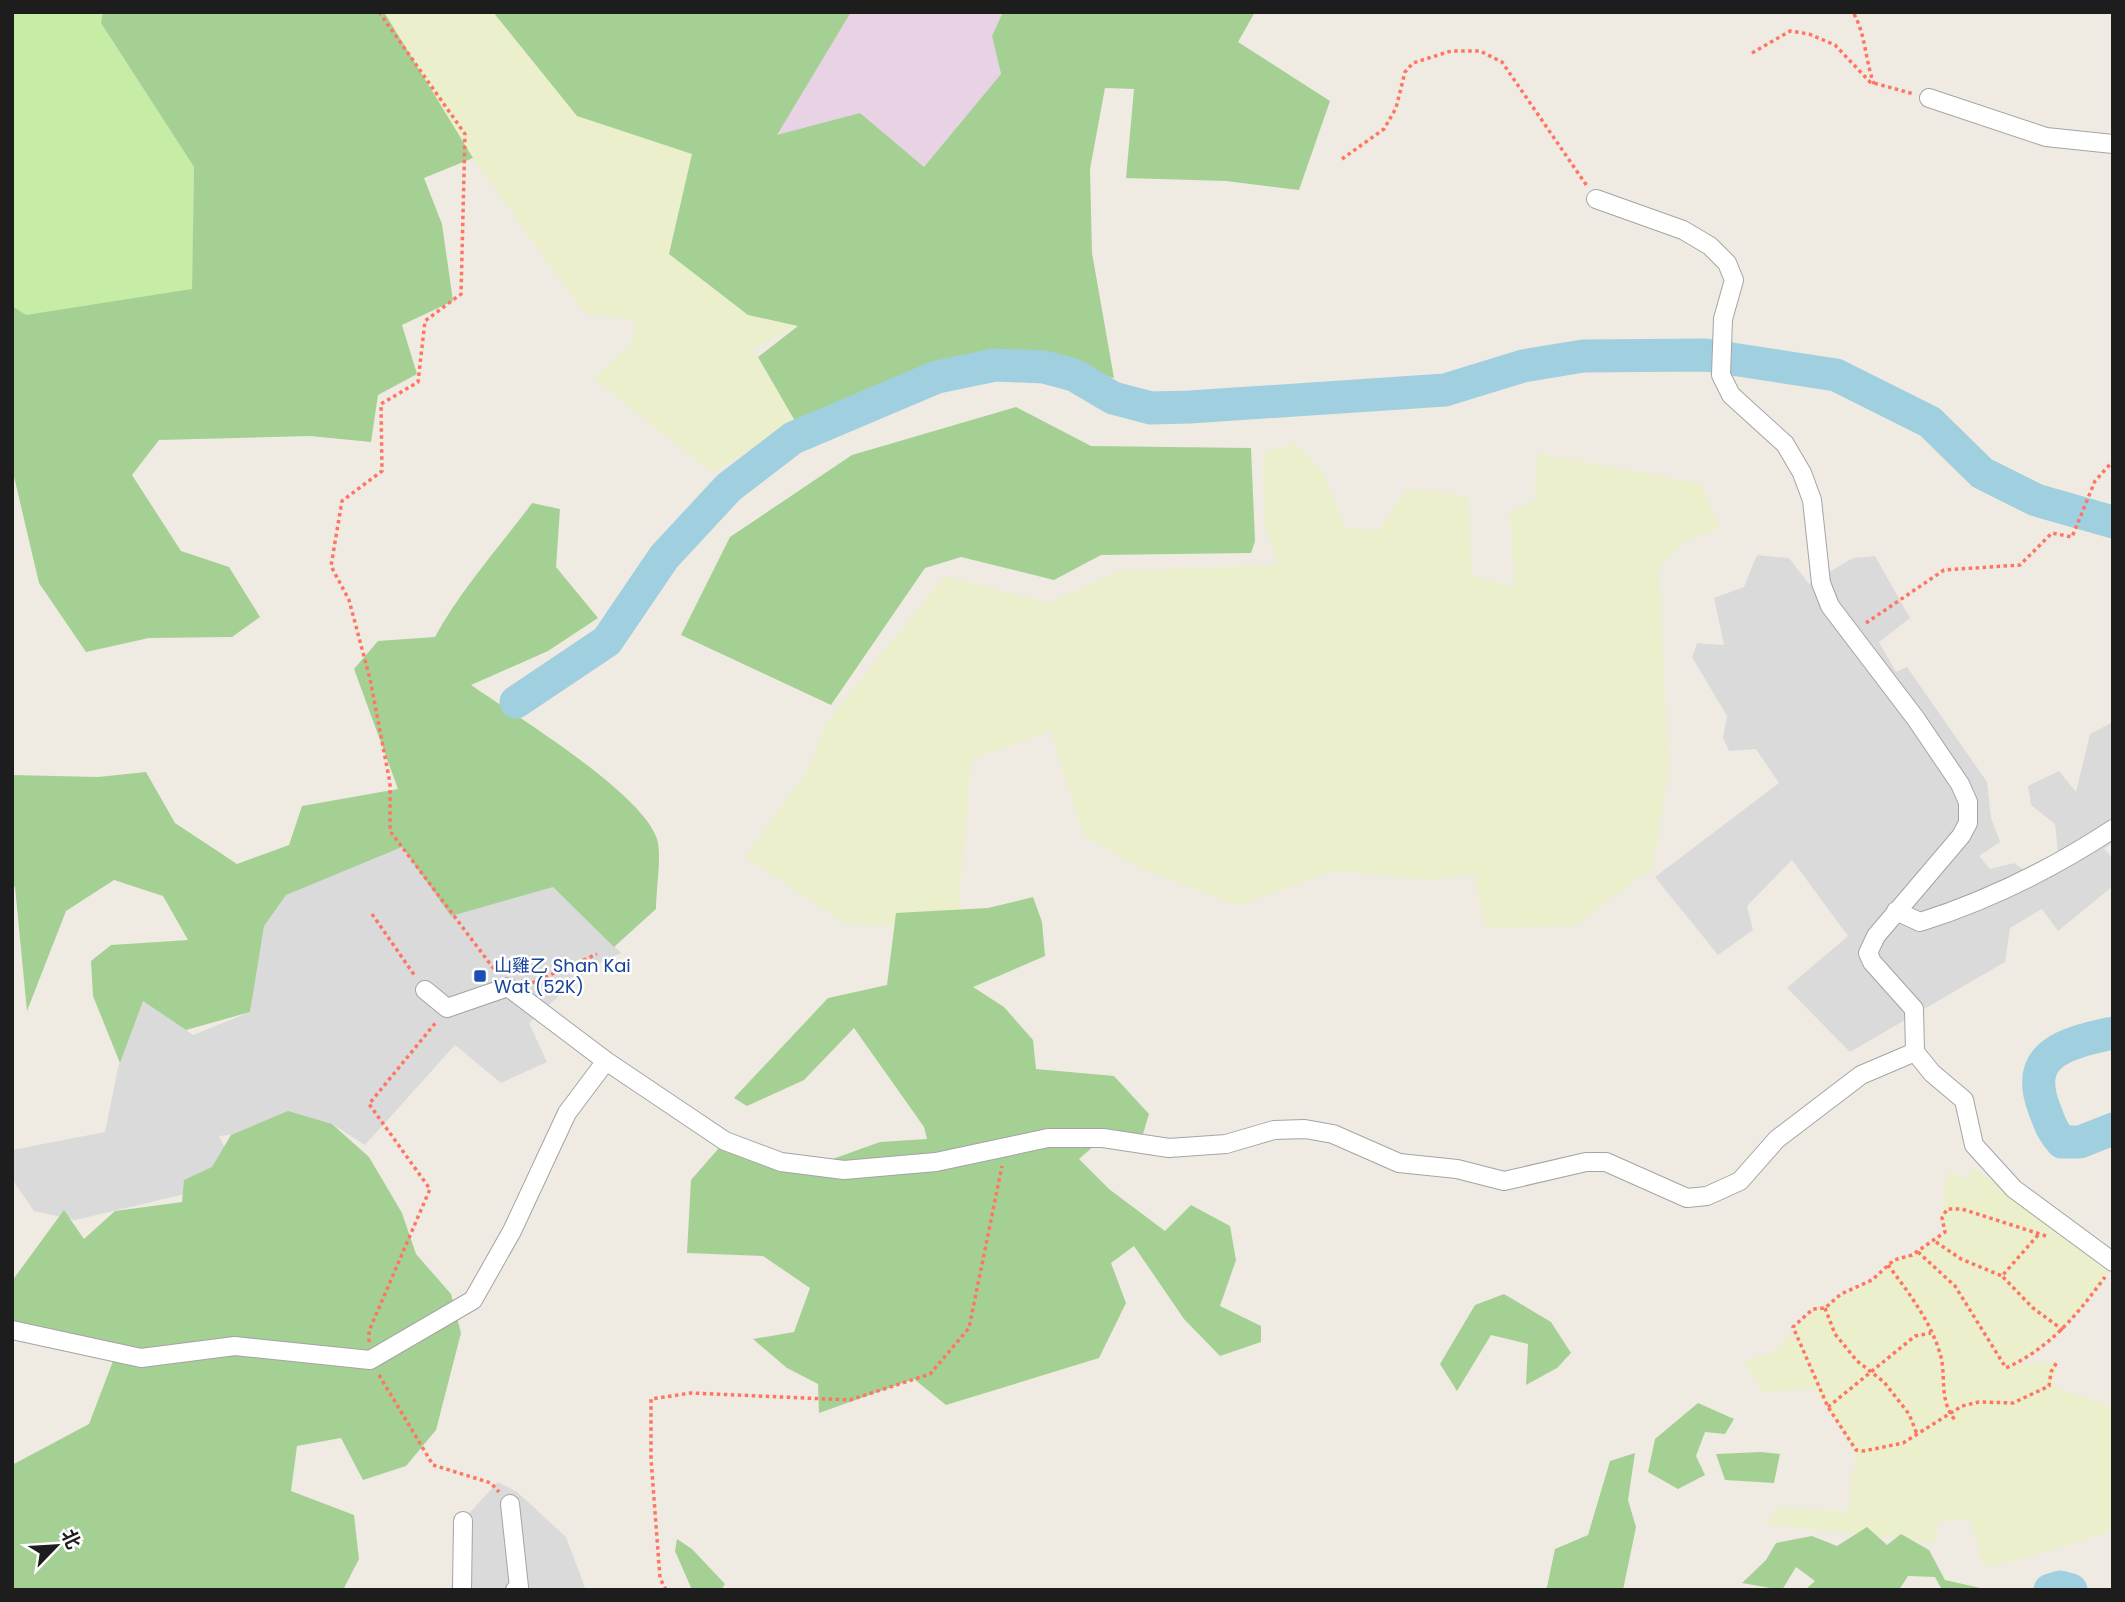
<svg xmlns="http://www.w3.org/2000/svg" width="2125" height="1602" font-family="Poppins,'Noto Sans SC',sans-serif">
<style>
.residential{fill:#dbdada}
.industrial{fill:#e8d3e4}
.farmland{fill:#ebefcc}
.grass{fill:#c6eca5}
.forest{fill:#a5d094}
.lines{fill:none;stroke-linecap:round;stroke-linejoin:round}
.river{stroke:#a0cfdf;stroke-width:33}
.minor-casing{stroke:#a4a4a4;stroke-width:20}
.path{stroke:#ff7562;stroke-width:3.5;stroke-dasharray:3.5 3.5;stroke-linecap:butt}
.minor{stroke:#fff;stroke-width:18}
.transit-dot{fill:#1a4fb4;stroke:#fff;stroke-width:2.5}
.labels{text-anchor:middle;stroke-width:5;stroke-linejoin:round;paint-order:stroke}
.transit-label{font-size:18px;fill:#164399;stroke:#fff;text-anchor:start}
</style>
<rect width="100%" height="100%" fill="#efebe2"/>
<!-- residential -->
<path class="residential" d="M1757,555l32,3 20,26 44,-26 22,-2 35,62 -31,24 17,30 11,-5 80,115 4,36 9,24 -21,14 11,13 24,-6 10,7 35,-8 -4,-38 -24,-19 -3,-19 31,-15 17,21 14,-58 23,-12v120l-9,7 9,9v28l-55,45 -16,-22 -32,19 -5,34 -155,90 -63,-64 61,-52 -56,-76 -45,46 6,24 -35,25 -63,-78 124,-94 -23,-34 -27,2 -6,-13 4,-22 -35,-59 5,-14 27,2 -10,-47 30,-11z
M402,846l49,69 90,-40 80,78 -30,14 -62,56 18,39 -46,21 -46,-38 -90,100 -33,-21 -113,12 22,45 -166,39 -41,-9 -22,-32v-29l93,-18 13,-64 25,-68 50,35 57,-23 15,-99 33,-28z
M498,1482l19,10 49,45 20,53h-135l9,-67z"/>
<!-- industrial -->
<path class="industrial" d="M851,12h152l-11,24 9,38 -76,93 -149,-32z"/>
<!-- farmland -->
<path class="farmland" d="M384,12h111l82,104 115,38 -23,100 141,66 -57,29 42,72 -82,52 -120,-95 39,-34 3,-24 -50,-6 -129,-179z
M1295,443l28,29 22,56 34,3 28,-42 61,7 4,80 43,12 -5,-76 24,-10 4,-49 163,31 19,44 -35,13 -26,26 10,202 -16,98 -78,59 -89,2 -12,-54 -47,6 -95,-9 -94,35 -100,-39 -55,-32 -32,-104 -80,28 -13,162 -42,6 -70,-3 -101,-67 63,-87 18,-47 119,-147 103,27 72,-32 158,-6 -14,-44 -1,-68z
M1972,1168l141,91v9l-38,48 -46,42 -16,7 44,-3 -3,25 59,20v124l-102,31 -28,5 -12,-47 -33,2 -1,20 -172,-17 15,-18 67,5 9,-58 -42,-66 -50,5 -20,-31 31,-11 38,-42 59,-29 22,-20 18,-5 33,-23 -3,-14 5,-46 21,7z"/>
<!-- grass -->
<path class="grass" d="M12,12h91l-2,11 93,144 -2,137 -166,11 -14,-8z"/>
<!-- forest -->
<path class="forest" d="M103,12h281l89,146 -49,20 18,46 11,77 -51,24 15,49 -39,21 -7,47 -61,-6 -151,4 -27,35 49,76 48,16 31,50 -28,20 -83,1 -63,14 -47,-69 -27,-115v-162l14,9 166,-26 2,-122 -93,-144z
M493,12h358l-74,123 83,-22 64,54 77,-93 -9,-38 11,-24h252l-17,30 92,59 -31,89 -73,-9 -100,-3 8,-89 -29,-1 -15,81 2,84 22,125 -105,-25 -214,68 -37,-64 40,-31 -50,-11 -79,-61 23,-100 -115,-38z
M1016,407l75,39 160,2 4,93 -4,12 -150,2 -47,25 -93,-23 -36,11 -94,137 -150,-70 49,-98 122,-82z
M532,503l28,6 -4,58 42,51 -50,33 -77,34c43,30 171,107 186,154 5,15 -1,52 -1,70l-42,38 -61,-60 -102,29 -49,-69 -116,48 -22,31 -14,86 -64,18 -43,-29 -23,62 -27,-67 -2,-35 20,-16 77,-5 -25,-44 -49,-16 -48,31 -39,100 -12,-124 -3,-3v-109l86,2 48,-5 29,51 62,41 52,-19 13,-39 96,-17 -44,-120 24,-28 57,-4c26,-48 64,-89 97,-134z
M1033,897l9,25 3,34 -72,31 31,20 29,33 3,29 78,7 35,38 -9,30 -37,-6 -24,21 30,30 56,42 26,-26 39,21 6,34 -16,46 41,20v16l-41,14 -36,-37 -50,-73 -23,17 15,40 -27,55 -153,47 -32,-26 -95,34 -1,-29 -31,-16 -34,-29 41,-7 16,-44 -47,-32 -76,-3 4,-73 34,-39 102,20 53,-19 47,-3 -3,-12 -70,-99 -50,52 -57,26 -13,-8 94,-100 59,-13 9,-72 92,-5z
M288,1111l44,13 37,33 33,56 14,41 35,40 10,39 -25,97 -30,36 -43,14 -22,-42 -44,8 -6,45 63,24 5,44 -16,31h-331v-125l77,-41 24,-63 -101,-30v-50l52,-71 20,29 31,-28 67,-9 2,-22 28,-13 19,-32z
M1504,1294l47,28 20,31 -14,15 -31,17 2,-41 -37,-9 -34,56 -17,-27 35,-59z
M1698,1403l36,16 -9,15 -20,-2 -9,24 9,19 -27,14 -30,-17 7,-33z
M1761,1452l19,2 -6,29 -49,-3 -9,-26z
M1635,1453l-7,47 8,27 -13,63h-80l4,-3 8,-38 33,-14 22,-74z
M1867,1527l20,18 14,-11 28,16 16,30 44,10h-47l-7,-13 -27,-1 -9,14h-94l10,-9 -19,-14 -14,23 -40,-7 24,-23 10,-17 36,-7 25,10z
M677,1539l15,10 33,35 -4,6h-29l-17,-39z"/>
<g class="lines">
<!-- river -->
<path class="river" d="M516,702l91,-61 57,-84 65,-70 64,-49 144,-61 58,-12 49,2 30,8 39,23 38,10 39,-1 255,-17 78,-24 60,-10 123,-1 130,20 94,47 52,51 54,27 77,22
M2113,1033c-45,10 -90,19 -69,75 5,13 8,24 18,34h18l33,-13
M2050,1590l10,-3 11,3"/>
<defs>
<path id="minor" d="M1929,98l117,39 67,7
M1596,199l87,31 27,16 17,17 7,17 -11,39 -2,56 10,20 54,49 17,29 10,27 9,83 9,23 86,113 44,65 8,18v21l-7,13 -85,100 -8,17 4,9 42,47 1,43 17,21 32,27 10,45 40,44 99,73
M1896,911l24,11c70,-22 132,-53 193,-93
M425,990l22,18 61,-21 98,74 119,80 56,21 63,8 92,-8 112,-24h55l66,10 57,-4 48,-14 31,-1 28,5 66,29 58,6 47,12 82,-19h20l81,36 20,-2 33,-15 37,-42 84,-64 54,-23
M12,1330l129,28 94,-12 135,14 103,-60 39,-69 55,-118 39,-52
M510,1504l9,83 -4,3
M462,1590l1,-69"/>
</defs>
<!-- minor casing -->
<use href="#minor" class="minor-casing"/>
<!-- path -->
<path class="path" d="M379,12l86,122 -4,160 -36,27 -7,61 -37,22 1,67 -40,30 -11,65 18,34 21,79 20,104v48l107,142
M1854,14c12,22 11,46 20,70
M1752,53l38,-22 19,3 26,11 35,37 44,12
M1342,159l42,-30 12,-21 9,-36 8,-9 38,-12h29l22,11 85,124
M1866,623l78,-53 76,-5 32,-32 20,4 23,-56 18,-20
M372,914l43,62
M532,983l65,-29
M2038,1235l-36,41 31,32 30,22
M2046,1236l-84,-27h-15l-5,9 3,14 -33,23 -18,5 -22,20 -31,14 -16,14 -12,1 -20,18 35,80 28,43 8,1 39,-8 59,-37 17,-4 34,1 36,-17 2,-14 6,-10
M1936,1242l25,17 41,17
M1918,1252l37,34 51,82c44,-20 71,-53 99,-91
M1888,1265c21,28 44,58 53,92 5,22 -2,43 14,63
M1825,1308l10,26 22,27 27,21 25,32 8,20
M369,1342v-11l61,-142 -61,-85 68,-83
M379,1375l54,90 58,18 8,9
M1828,1407l87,-71 16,-3
M666,1590l-6,-12 -9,-119v-60l40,-6 159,7 80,-26 39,-46 33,-162"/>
<!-- minor -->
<use href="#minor" class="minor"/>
</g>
<!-- markers -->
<rect class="transit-dot" x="473" y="969" width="14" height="14" rx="3.5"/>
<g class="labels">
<!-- transit labels -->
<g class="transit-label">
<text x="494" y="972">山雞乙 Shan Kai<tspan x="494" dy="21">Wat (52K)</tspan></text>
</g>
</g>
<!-- border -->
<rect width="2125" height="1602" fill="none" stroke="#1d1d1d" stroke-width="28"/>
<!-- north arrow -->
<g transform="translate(56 1546) rotate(65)" stroke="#ffffff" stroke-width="5" paint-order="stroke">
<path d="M0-5L12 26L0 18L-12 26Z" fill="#1d1d1d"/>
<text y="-10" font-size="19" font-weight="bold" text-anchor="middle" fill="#1d1d1d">北</text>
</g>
</svg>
